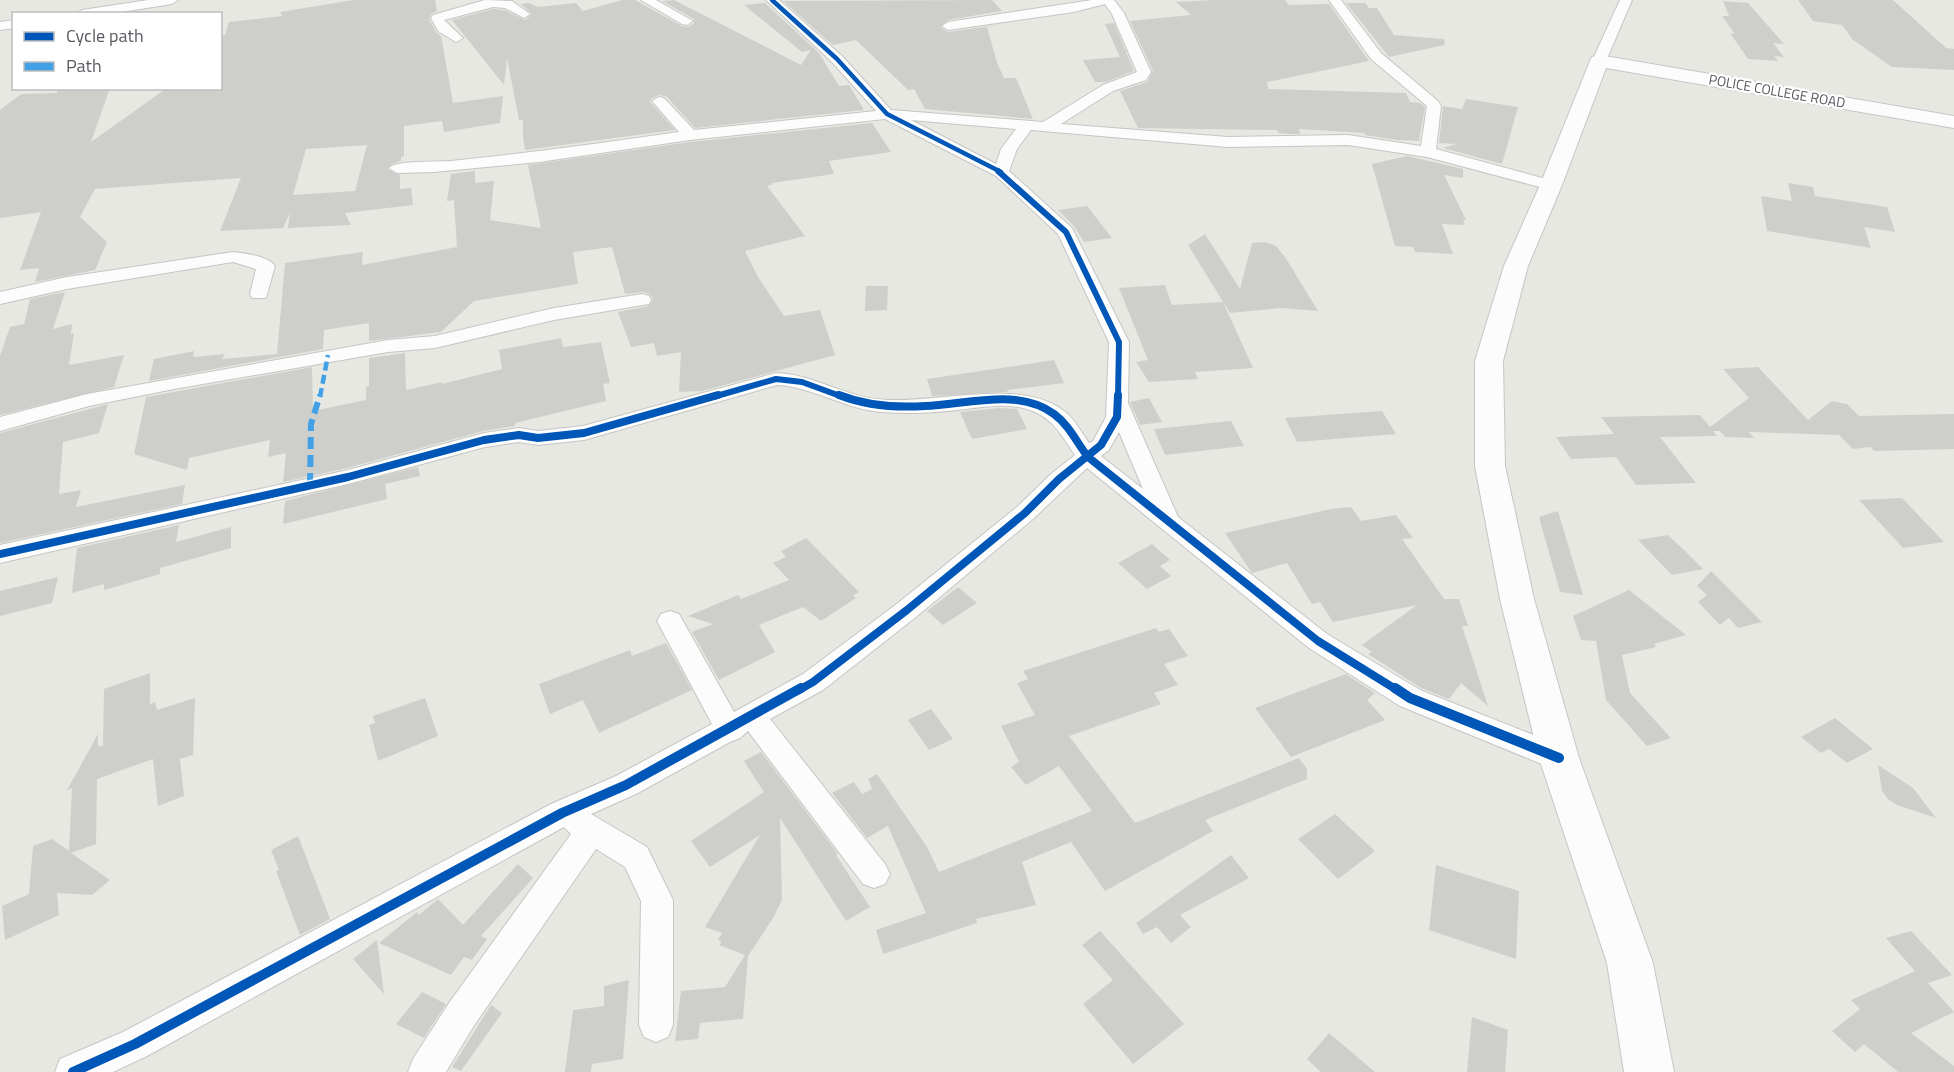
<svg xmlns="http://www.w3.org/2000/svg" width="1954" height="1072" font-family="'Titillium Web',sans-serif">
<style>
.building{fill:#cecfcb;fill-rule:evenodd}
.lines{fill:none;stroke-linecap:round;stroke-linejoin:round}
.street-casing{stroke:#c5c6c4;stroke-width:2}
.secondary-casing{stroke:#c6c6c5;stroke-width:2}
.street{fill:#fbfcfb;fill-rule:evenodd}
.secondary{fill:#fbfcfb;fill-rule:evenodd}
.quiet-far1{stroke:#42a1e6;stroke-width:4.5;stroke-dasharray:9 4.5;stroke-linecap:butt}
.quiet{stroke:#42a1e6;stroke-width:6;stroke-dasharray:12 6;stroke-linecap:butt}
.cycleway-far3-casing{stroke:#fff;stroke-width:7}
.cycleway-far2-casing{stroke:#fff;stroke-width:9}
.cycleway-far1-casing{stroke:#fff;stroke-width:11}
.cycleway-casing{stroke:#fff;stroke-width:14}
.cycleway-far3{stroke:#0057b8;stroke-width:4.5}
.cycleway-far2{stroke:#0057b8;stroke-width:6}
.cycleway-far1{stroke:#0057b8;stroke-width:8}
.cycleway{stroke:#0057b8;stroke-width:10}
.labels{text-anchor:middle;stroke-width:4.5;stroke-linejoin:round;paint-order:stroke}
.far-street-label{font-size:14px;fill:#595960;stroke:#fff}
</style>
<rect width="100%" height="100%" fill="#e7e8e2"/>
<!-- building -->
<path class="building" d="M353,0h82l2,11 -6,3 -2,5 7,13 5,4 12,67 50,-7 -3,27 -56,9 -2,-11 -38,5v30l-3,1v4l-9,3 -5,5 13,6v14l11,-1 2,17 -68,8 6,12 -63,3 2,-15 -7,15 -63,3 21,-53 -146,11 -15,28 27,25 -12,28 -60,12 4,-14 -19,2 21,-58 -41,6v-108l21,-16 36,-1 1,-5h52l-19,54 76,-54h53v-53h5l4,-13 53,-6 -2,-4zM367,145l-12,46 -62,4 13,-46z
M622,0h13l47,26 6,1 6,-4v-4l-32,-18 12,-1 127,65 10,-15 -9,2 -58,-47 21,-2 54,50 20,33 10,-1 15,25 -169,18 -29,-32 -7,-1 -8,4 -1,3 25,28 -150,20 -2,-14v-16h-4l-12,-62 -3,27 -52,-65 41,-11 11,1 21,10 7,-6 -11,-10 8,-1 9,4 38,-4 7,8z
M992,0l10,11 -54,9 -8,7 8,5 64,-9 -25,4 10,36 7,15h12l17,41 -108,-10 -11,-20 -6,1 -52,-50 -23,5 -50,-44z
M1214,0h71l4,5 40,-1 40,57 -102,21 1,7 138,4 4,9 10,1 5,4 -6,34 -22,-1 -32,-5 -1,-2 -65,-4 1,5h-10l-12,-1 -1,-3 -139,-2 -18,-37 27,-9 6,-11 -23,-50 61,-6 -15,-13z
M1798,0h95l53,48 8,1v21l-62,-3 -40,-28 -10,-14 -29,-4z
M1723,1l25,2 36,41 -11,-1 11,14 -10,-1 4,5 -30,-2 -18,-26 5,1 -13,-18h7z
M1346,3h19l4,5h8l17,27 50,4 1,6 -56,12z
M1114,23l20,48 -28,11h-11l-12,-22 37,-3 -15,-33z
M1466,99l52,8 -16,57 -59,-16 14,-4 -18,-1 4,-37 19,3z
M872,123l19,29 -62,9 5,13 -62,9 1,1 -6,2 38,50 -60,15 13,26 26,39 36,-6 15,45 -133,36 -23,1 2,-40 -24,4 -3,-13 -23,4 -13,-35 31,-6 4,-7 -3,-5 -7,-2 -18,2 -13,-47 -39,5 5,32 -104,17 -33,31 -72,9v-18l-45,7 -1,19 -174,32 5,-22 40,-8 -1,6 32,-3 -3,5 55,-5 8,-91 78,-11 -1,13 95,-18 -3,-47 -7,1 4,-27 24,-3v12l19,-2 -4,39 51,8 -13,-63 162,-23z
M1407,156l56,13v9l-19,-3 22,45h-3l2,5 -23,-1 11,30 -38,-2 -2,-5 -18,-1 -23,-82z
M1788,183l25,4 2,9 72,11 8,25 -31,-5 7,21 -104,-17 -6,-35 31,5z
M1087,206l25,32 -28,4 -10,-16 -16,-16z
M1205,234l35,55 12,-46 13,-1 11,4 9,11 33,54 -37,-3 -51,5 -42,-68z
M1165,285l7,20 51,-3 30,66 -58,4 3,7 -49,3 -13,-20 12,-2 -29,-72z
M866,286h22l-1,24 -22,1z
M65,292l-12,37 19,-5 -1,10 3,-1 -5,32 55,-10 -10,32 -114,28v-59l10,-29 14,-3 6,-25z
M561,338l2,9 38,-5 9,41 -7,1 3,17 -91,22v3l-32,5 -136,37 -64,14 3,-29 -18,4 2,-17 -81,18 -2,12 -53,-16 12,-57 166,-30 1,44 53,-11v-13l3,-1v-28l36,-5 1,37 36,-8v2l60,-15 -3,-19z
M1054,360l10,23 -57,7 1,2 -76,4 -5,-17z
M1758,367l50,53 24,-19 15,3 12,12 95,-2v35l-80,2 -3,-4 -18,2 -14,-14 -90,-3 5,6 -29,-1 -5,-6h-7l4,5 -57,1 36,46 -60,2 -20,-28 -45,2 -15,-22 58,-3 -13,-17 99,-2 10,12 39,-29 -26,-29z
M1149,398l13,24 -22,3 -10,-23z
M108,404l-9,29 -36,9 -4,52 22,-4 -5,17 109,-22 -3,19 -182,39v-110z
M1000,408l17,1 10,20 -55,10 -12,-27z
M1382,411l14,23 -99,8 -12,-24z
M1231,421l13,25 -79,9 -11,-26z
M418,467l2,9 -35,8 2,15 -104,25 2,-23z
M1902,498l42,44 -41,6 -44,-48z
M1351,507l10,14 35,-6 17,23 -11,1 42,60h15l9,27h-6l26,80 -27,-23 -12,16 -28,-11 -53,-34 4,-2 -10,-7 55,-40 -84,17 -13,-20 -8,2 -25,-41 -35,10 -27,-40 106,-24z
M1558,511l25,84 -23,-3 -21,-75z
M179,525l-3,17 55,-15v21l-71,20v6l-56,16v-6l-32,9 5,-45z
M1668,535l18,17 17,17 -31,6 -34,-35z
M806,538l53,54 -6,3 3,3 -35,23 -18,-14 -44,18 16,27 -56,28 -27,-48 21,-8 -25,-8 50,-21 3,4 48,-19 -16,-17 13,-6 -5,-6z
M1152,544l18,16 -10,6 11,10 -24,13 -29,-26z
M1711,571l51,51 -24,6 -9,-10 -9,7 -22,-23 9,-7 -10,-9z
M58,577l-6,26 -52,13v-25z
M958,587l19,16 -34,22 -16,-14z
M1629,590l57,45 -32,9 2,3 -34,8 8,38 41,45 -24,8 -41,-46 -10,-59 -15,-1 -8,-24z
M1156,628l3,4 10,-3 19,27 -24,8 14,21 -24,8 7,11 -92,32 66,87 164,-65 8,11v10l-102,41 8,11 -108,60 -34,-49 -49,20 14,43 -60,14 1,4 -94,31 -7,-24 50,-17 -38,-87 -21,12 -35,-45 22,-11 8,12 10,-5 -4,-10 9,-5 50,73 12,25 153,-61 -33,-45 -33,19 -15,-18 8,-5 -18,-36 34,-11 -18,-32 11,-4 -5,-8z
M666,643l26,47 -93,43 -16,-33 -33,14 -11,-30 91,-34 2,6z
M150,673v31l5,-2 2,8 38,-12 -2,57 -13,4 4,37 -26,10 -5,-47 -56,20 -1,65 -25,9 39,27 -18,15 -35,-2 2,22 -54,25 -3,-34 27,-12 4,-48 19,-7 17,12 3,-63 -5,2 31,-56v12h5l1,-57z
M1346,674l29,19 -8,7 18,20 -94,37 -36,-49z
M425,698l13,38 -60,25 -9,-36 6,-2 -2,-7z
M931,709l22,30 -24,11 -21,-30z
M1835,718l38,31 -26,14 -18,-14 -8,4 -20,-16z
M761,752l77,102 -2,1 34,52 -24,14 -66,-103 2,82 -9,18 -25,38 -5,63 -43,4 -2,16 -23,2 6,-50 44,-4 20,-32 -26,-10 3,-3 -4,-2 4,-7 -17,-6 55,-92 -50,32 -19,-26 73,-49 -20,-31z
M1878,765l35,23 23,30 -39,-13 -9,-6 -6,-8z
M1335,814l40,37 -37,28 -40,-40z
M298,836l32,83 -30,16 -24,-64 3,-1 -8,-20z
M1231,855l18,23 -69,37 11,12 -20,16 -14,-16 -14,7 -7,-11z
M518,864l15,14 -52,58 6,3 -15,21 -8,-3 -13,18 -72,-32 38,-31 2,3 19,-16 25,26z
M1436,865l83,26 -3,68 -87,-29z
M1100,931l84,93 -51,40 -50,-60 30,-24 -31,-35z
M1911,931l41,44 -24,8 26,29 -43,21 43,33v6h-56l-34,-28 -9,8 -23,-21 28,-22 -9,-9 64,-29 -29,-33z
M377,940l7,54 -31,-35z
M629,980l-6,79 -31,5 -1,8h-26l8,-62 31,-4v-20z
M422,992l24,12 -22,34 -28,-14z
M491,1005l11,8 -41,58 -9,-4z
M1472,1017l36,13 -3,42h-38z
M1329,1033l46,39h-54l-14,-13z"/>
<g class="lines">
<defs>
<path id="street" d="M148,0h30l-6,4 -63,10h-33l6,-4z
M485,0l27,1 18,13 -6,4 -19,-10 -12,-1 -49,13 19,18 -7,4 -18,-11 -7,-13 2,-3z
M641,0h15l37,21 -6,4 -5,-1z
M766,0h13l63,56 49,54 152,12 60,-37 34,-13 -25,-58 -7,-10 -31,8 -126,18 -6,-4 6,-4 144,-22h22l10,13 27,59 -5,8 -33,11 -52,33 167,13 120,-2 73,11 6,-40 -56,-47 -42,-59h12l40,53 57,48 3,5 -5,43 121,33 2,3 -8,5 -124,-33 -79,-12 -120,2 -197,-17 -14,19 -8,22 63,57 57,114 -1,61 50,114 149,117 93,56 149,59 4,9 -4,9 -10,3 -10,-3 -149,-61 -91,-58 -222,-180 -54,51 -117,98 -93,73 -53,29 115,145 5,10 -5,10 -11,4 -11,-4 -115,-153 -8,7 -10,4 -94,52 -45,20 56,33 26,53v125l-5,12 -12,5 -12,-5 -5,-12 2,-124 -16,-34 -29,-18 -123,178 -27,45h-38l5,-13 36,-56 122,-169 -7,-7 -417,229 -34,16h-58l5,-13 63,-27 428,-228 65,-28 96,-52 -55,-103 4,-7 9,-3 9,3 55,98 69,-38 95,-71 119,-96 34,-33 24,-19c-13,-19 -22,-37 -45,-45 -25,-9 -56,-1 -82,1 -21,2 -43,3 -65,1 -37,-2 -69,-25 -106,-27l-193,55 -46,5 -19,-3 -34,5 -137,37 -348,79v-18l348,-75 136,-37 35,-5 19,3 45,-5 193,-53c35,1 64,21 98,26 55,7 146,-23 190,12 11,8 17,21 25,32l4,-2 13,-24 3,-75 -51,-108 -62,-58 -111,-57 -195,21 -151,22 -105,10 -37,1 -8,-5c7,-8 50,-6 62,-7 77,-8 152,-18 228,-29l-27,-31 7,-4 5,1 30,32 182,-19 -44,-49zM911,120l105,9 -15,20 -5,15zM1119,432l24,57 -42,-33 8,-6z
M1620,0h12l-26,61 -2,3h-10l-2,-3z
M14,20v8l-14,2v-8z
M233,252c13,2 34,3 42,14l-9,32h-14l-2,-4 6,-25 -23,-7 -166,27 -67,15v-12l67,-15z
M642,294l7,2 2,4 -2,4 -95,16 -119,28 -47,4 -214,37 -85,17 -89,25v-14l87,-23 301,-54 47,-4 119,-28z"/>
<path id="secondary" d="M1599,55l355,61v12l-348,-60 -44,117 -34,81 -25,95 2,105 29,133 45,159 74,205 21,109h-50l-17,-109 -68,-205 -39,-159 -25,-133v-105l29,-95 36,-81 50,-124 2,-4z"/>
</defs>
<!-- street casing -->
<use href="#street" class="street-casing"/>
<!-- secondary casing -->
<use href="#secondary" class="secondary-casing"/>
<!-- street -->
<use href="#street" class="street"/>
<!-- secondary -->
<use href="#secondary" class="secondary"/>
<!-- quiet-far1 -->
<path class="quiet-far1" d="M320,397l8,-42"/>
<!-- quiet -->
<path class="quiet" d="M310,485l1,-61 9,-29"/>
<defs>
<path id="cycleway-far3" d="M772,0l65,59 50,55 114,58"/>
<path id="cycleway-far2" d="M998,171l68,61 53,110 -1,55
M713,397l63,-18 26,3 41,15"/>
<path id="cycleway-far1" d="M839,395c28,11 56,13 86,11 40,-1 93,-19 129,8 15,11 23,29 34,43l230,184 79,49
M0,554l348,-77 136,-37 35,-5 19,3 46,-5 134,-38
M799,690l14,-8 94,-72 118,-97 34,-34 42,-34 16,-28 1,-22"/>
<path id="cycleway" d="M1395,688l15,10 149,60
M73,1072l62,-28 427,-231 64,-28 175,-97"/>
</defs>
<!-- cycleway-far3 casing -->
<use href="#cycleway-far3" class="cycleway-far3-casing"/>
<!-- cycleway-far2 casing -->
<use href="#cycleway-far2" class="cycleway-far2-casing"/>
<!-- cycleway-far1 casing -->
<use href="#cycleway-far1" class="cycleway-far1-casing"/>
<!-- cycleway casing -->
<use href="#cycleway" class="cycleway-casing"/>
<!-- cycleway-far3 -->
<use href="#cycleway-far3" class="cycleway-far3"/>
<!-- cycleway-far2 -->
<use href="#cycleway-far2" class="cycleway-far2"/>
<!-- cycleway-far1 -->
<use href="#cycleway-far1" class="cycleway-far1"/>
<!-- cycleway -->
<use href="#cycleway" class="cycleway"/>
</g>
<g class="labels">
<!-- far-street labels -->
<g class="far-street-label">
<text transform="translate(1777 91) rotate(10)" y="5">POLICE COLLEGE ROAD</text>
</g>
</g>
<!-- legend -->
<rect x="12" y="12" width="210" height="78" fill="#ffffff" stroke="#bdbdbf" stroke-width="1.5"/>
<rect x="24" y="32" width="30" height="9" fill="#0057b8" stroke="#bdbdbf" stroke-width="1.5"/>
<text x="66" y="42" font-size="18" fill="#595960">Cycle path</text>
<rect x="24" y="62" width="30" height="9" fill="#42a1e6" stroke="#bdbdbf" stroke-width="1.5"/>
<text x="66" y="72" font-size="18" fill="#595960">Path</text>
</svg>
